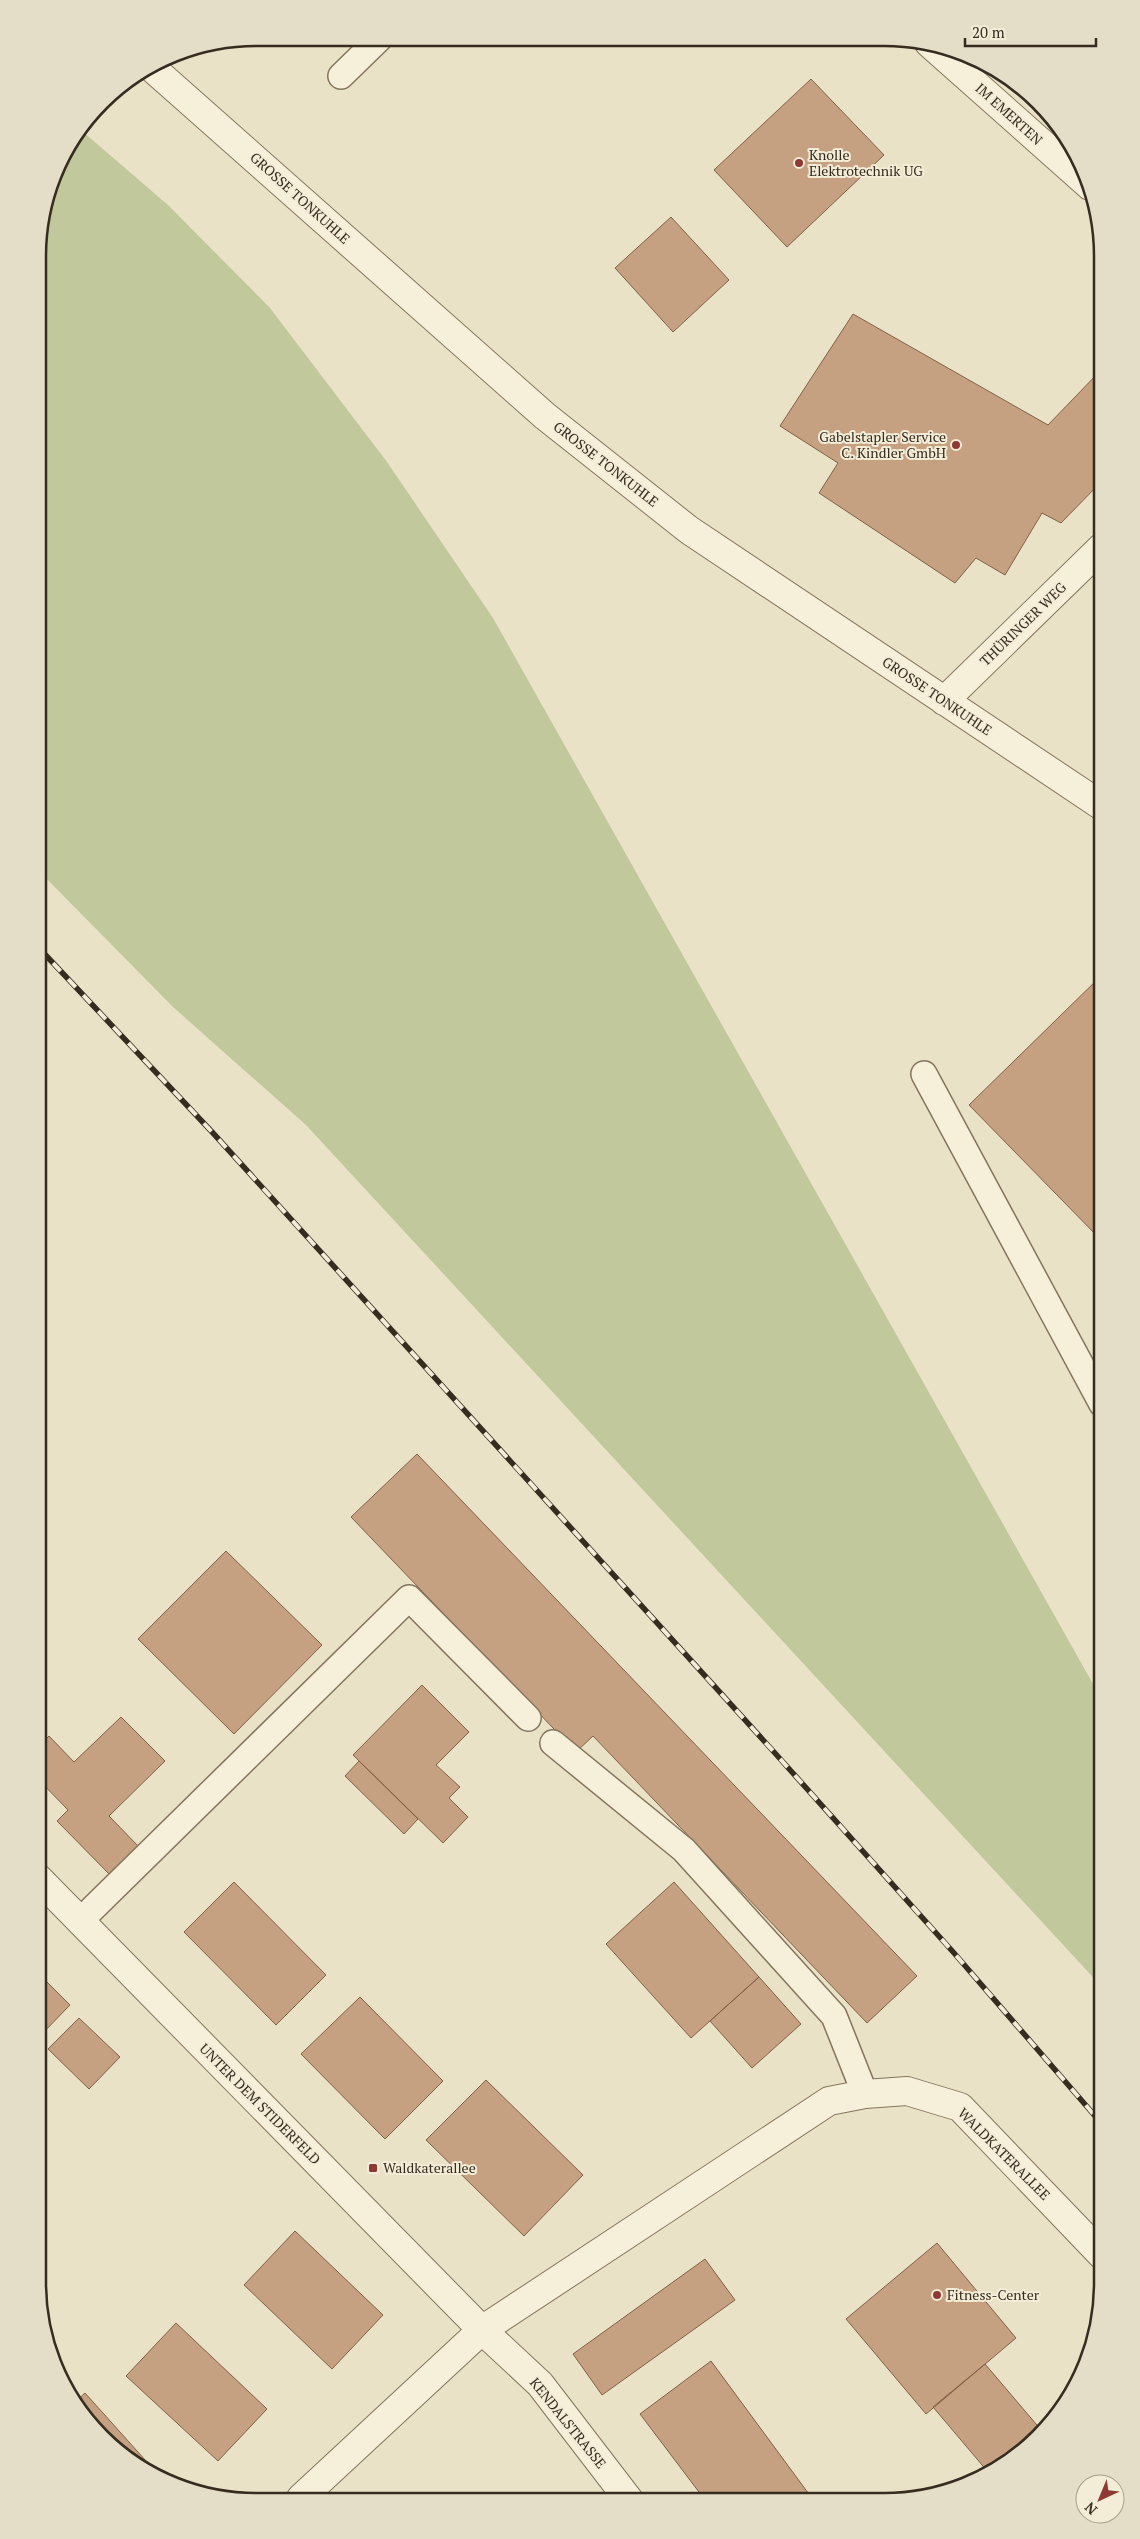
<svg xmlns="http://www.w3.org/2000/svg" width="1140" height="2539" font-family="'PT Serif',serif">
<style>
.green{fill:#c0c89c}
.building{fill:#c5a181;stroke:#826146}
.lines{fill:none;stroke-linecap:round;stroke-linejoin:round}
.lane-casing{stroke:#85755e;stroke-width:28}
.street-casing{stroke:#85755e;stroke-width:30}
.lane{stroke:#f6efda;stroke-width:25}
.street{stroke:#f6efda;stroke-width:28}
.rail-casing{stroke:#362c20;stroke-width:5.5}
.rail{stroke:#f3ecd6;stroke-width:4;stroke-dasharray:11;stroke-linecap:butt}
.poi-dot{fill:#8e3933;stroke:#f3ecd6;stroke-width:2}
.labels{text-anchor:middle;stroke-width:4;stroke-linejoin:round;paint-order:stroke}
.street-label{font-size:14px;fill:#362c20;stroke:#f3ecd6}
.poi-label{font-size:14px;fill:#362c20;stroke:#f3ecd6;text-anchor:start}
.rim{fill:none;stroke:#362c20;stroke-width:2.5}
</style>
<rect width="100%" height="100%" fill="#eae2c7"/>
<!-- green -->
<path class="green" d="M82,131l86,74 102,103 117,154 106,156 609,1082v287l-796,-862 -133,-118 -135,-137v-629l22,-82z"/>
<!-- building -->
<path class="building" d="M811,79l73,76 -97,92 -73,-77z
M671,217l58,63 -56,52 -58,-64z
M853,314l195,111 54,-56v112l-41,42 -19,-10 -37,62 -29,-17 -21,25 -136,-90 19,-30 -58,-37z
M1102,975v266l-133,-136z
M417,1454l500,522 -50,47 -274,-287 -17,16 -225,-235z
M226,1551l96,94 -88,89 -96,-95z
M422,1685l47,47 -33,33 24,22 -11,11 19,19 -25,26 -90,-88z
M121,1717l44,44 -56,55 33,34 -29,28 -56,-57 11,-11 -30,-31v-32l11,-11 25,26z
M359,1761l59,58 -14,15 -59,-58z
M234,1882l92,93 -50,50 -92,-93z
M674,1882l85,95 -68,61 -85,-94z
M38,1973l32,32 -32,33z
M759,1977l42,47 -49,44 -42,-47z
M360,1997l83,84 -58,58 -84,-85z
M79,2018l41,39 -31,32 -41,-40z
M486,2080l97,95 -59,61 -98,-96z
M295,2231l88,84 -51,54 -88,-84z
M937,2243l79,95 -90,76 -80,-95z
M705,2259l30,41 -133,95 -29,-41z
M176,2323l91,86 -49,52 -92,-85z
M711,2361l103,140 -109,-1 -65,-86z
M985,2364l57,67 -37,34 -17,7 -55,-65z
M85,2393l79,88 -52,-34 -37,-45z"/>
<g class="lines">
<defs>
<path id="lane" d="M341,76l39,-38
M924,1074l178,330
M553,1743l131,107 150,166 31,78
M80,1921l329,-323 119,120"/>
<path id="street" d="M929,43l161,143
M151,67l394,349 144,114 413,276
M944,701l158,-154
M38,1878l444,452 58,54 89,116
M301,2498l181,-168 347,-229 36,-7 42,-3 53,16 142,148"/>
</defs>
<!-- lane casing -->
<use href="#lane" class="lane-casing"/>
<!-- street casing -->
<use href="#street" class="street-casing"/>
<!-- lane -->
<use href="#lane" class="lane"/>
<!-- street -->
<use href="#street" class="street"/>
<defs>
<path id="rail" d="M38,947l175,186 561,619 180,201 148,171"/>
</defs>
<!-- rail casing -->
<use href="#rail" class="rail-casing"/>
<!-- rail -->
<use href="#rail" class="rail"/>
</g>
<!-- markers -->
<g class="poi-dot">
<circle cx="799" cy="163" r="5"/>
<circle cx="956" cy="445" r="5"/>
<rect x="368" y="2163" width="10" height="10" rx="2.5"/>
<circle cx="937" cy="2295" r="5"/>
</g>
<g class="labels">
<!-- street labels -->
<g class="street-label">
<text transform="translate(1009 114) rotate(42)" y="5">IM EMERTEN</text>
<text transform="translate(300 198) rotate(42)" y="5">GROSSE TONKUHLE</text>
<text transform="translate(606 464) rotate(38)" y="5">GROSSE TONKUHLE</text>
<text transform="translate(1023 624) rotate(-44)" y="5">THÜRINGER WEG</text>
<text transform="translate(937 696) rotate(34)" y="5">GROSSE TONKUHLE</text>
<text transform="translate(260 2104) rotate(45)" y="5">UNTER DEM STIDERFELD</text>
<text transform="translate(1004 2154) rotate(45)" y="5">WALDKATERALLEE</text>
<text transform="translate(568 2423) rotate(51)" y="5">KENDALSTRASSE</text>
</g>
<!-- poi labels -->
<g class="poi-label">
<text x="809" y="160">Knolle<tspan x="809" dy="16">Elektrotechnik UG</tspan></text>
<text x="946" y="442" text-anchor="end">Gabelstapler Service<tspan x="946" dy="16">C. Kindler GmbH</tspan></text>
<text x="383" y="2173">Waldkaterallee</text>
<text x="947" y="2300">Fitness-Center</text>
</g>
</g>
<!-- crop -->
<path d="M0 0H1140V2539H0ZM256 46H884A210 210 0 0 1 1094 256V2283A210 210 0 0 1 884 2493H256A210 210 0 0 1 46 2283V256A210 210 0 0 1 256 46Z" fill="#e4ddc7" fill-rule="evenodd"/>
<path class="rim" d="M256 46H884A210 210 0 0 1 1094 256V2283A210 210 0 0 1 884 2493H256A210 210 0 0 1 46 2283V256A210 210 0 0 1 256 46Z"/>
<!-- north arrow -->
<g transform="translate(1100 2499) rotate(224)"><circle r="24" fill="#f3ecd6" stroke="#a79f8d"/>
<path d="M0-4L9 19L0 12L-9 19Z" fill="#8e3933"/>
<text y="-8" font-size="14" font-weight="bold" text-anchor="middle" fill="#362c20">N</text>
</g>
<!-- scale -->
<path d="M965 38v8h131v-8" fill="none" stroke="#362c20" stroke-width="2.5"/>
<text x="972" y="38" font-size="15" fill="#362c20" stroke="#f3ecd6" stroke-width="4" paint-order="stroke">20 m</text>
</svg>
